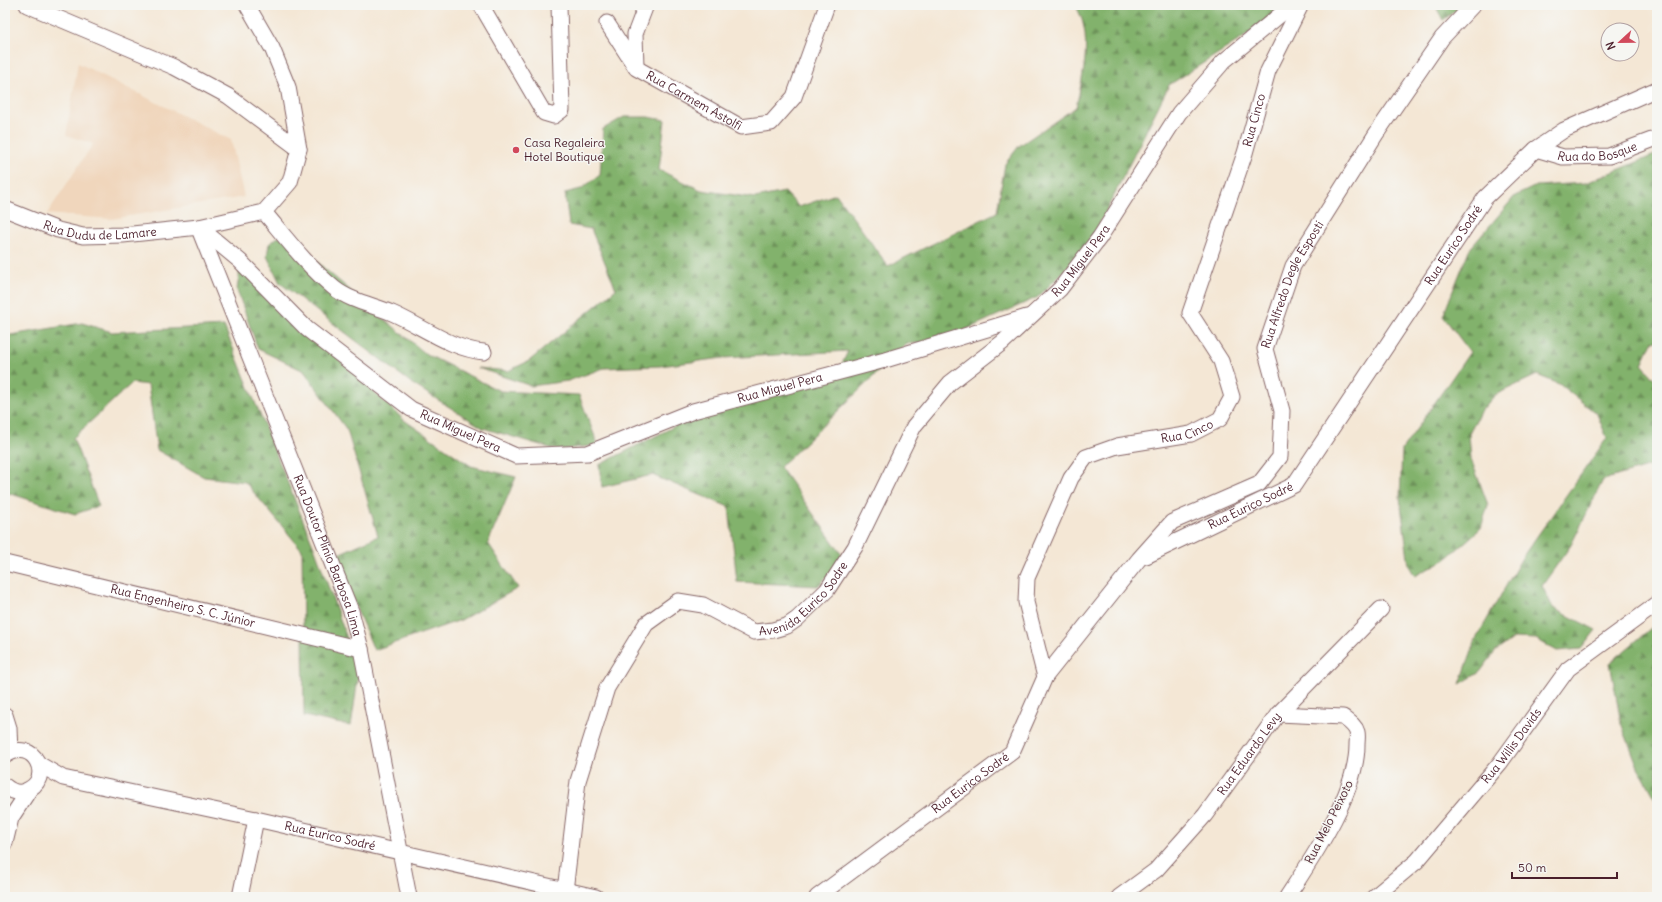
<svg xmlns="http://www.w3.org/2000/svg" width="1662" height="902" font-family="Delius,sans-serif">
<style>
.built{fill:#f0d6bc}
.forest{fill:url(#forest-firs);stroke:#66684c}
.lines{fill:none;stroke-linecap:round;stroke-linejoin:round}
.street-casing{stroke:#866566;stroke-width:17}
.street{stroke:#fff;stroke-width:15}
.poi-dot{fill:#d1495b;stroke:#f6f6f2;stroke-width:1.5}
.labels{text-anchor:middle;stroke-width:3;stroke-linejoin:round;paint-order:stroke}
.street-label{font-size:12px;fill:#4a1f2b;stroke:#f6f6f2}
.poi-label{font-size:12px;fill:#4a1f2b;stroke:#f6f6f2;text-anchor:start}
</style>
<defs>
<pattern id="forest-firs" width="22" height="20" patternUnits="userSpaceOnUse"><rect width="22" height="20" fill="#82b26c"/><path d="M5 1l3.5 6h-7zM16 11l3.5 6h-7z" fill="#6c9059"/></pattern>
</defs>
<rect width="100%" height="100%" fill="#f6f6f2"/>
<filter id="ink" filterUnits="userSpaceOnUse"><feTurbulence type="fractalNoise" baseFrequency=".025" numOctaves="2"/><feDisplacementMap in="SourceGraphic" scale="8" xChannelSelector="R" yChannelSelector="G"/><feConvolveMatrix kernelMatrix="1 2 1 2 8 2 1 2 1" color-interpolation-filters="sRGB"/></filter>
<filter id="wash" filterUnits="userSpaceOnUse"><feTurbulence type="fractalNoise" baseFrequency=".012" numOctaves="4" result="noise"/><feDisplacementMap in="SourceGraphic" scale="16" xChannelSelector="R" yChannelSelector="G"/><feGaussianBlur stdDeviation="0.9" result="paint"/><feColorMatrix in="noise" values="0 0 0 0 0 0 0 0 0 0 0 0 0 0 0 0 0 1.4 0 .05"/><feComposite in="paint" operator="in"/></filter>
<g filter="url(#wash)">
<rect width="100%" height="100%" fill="#f4e7d5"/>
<!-- built -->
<path class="built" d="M78,63l153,77 13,57 -133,22 -64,-5 46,-70 -27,-9z"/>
<!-- forest -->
<path class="forest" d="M1075,5h219l-125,80 -81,162 -50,50 -104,47 -26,-1 -128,124 65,92 -27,27 -81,-4 -8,-75 -77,-32 -50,12 -3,-22 88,-45 150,-45 11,-24 -125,7 -63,8 -56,2 -36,13 -37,5 -53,-18 30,3 21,-10 87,-72 -25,-60 -22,-4 -4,-32 16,-4 19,-14 3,-46 21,-12h24l17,3 -6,50 42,20 54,8 30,-6 14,15 37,-13 52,72 109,-54 8,-48 14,-18 57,-39c7,-31 18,-74 -1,-102z
M1435,5h28l-20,15z
M1657,154v187l-5,1 -10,22 15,18v89l-10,-4 -44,13 -32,65 -29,41 11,22 43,22 -15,19 -24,2 -21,-12 -22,-1 -19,14 -15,20 -20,12 16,-45 47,-83 84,-118 -10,-24 -38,-30 -22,-9 -42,20 -15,17 -11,22 2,25 17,46 -7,23 -35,31 -31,17 -6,-10 -9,-68 2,-48 68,-98 -27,-36 26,-66 46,-54 21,-10 50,-3z
M278,237l22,8 26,25 100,84 74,37 79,4 19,50 -41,5 -74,-22 -69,-43 -134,-102 -13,-27 2,-12z
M240,267l164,153 67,46 45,11 -28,66 30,45 -57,32 -87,30 -40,-94 44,-20 -31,-106 -43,-59 -46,-22 -21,-59z
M82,323l30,9 112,-6 92,226 43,120 -8,54 -47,-10 -2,-166 -57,-68 -41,-5 -47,-27 -9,-65 -16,-2 -59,55 26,68 -24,8 -70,-22v-156z
M1657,623v178l-19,-34 -17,-44 -11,-60z"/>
</g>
<g filter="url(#ink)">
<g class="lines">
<defs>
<g id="street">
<path d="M27,5l147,62 54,29 71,53"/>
<path d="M481,5l63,108 10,3 8,-6 -3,-105"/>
<path id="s1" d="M607,23l29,45 105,59 30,-4 23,-26 33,-92"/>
<path d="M636,67l-1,-33 11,-29"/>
<path id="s2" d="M1536,149l27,8 46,-1 48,-18"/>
<path id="s3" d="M5,209l53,21 25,6 40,-1 76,-8 65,-15 26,-30 9,-33 -11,-62 -16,-39 -25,-43"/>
<path d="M264,212c22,26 43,54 70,76 16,13 39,17 58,25 30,13 59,36 92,39"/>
<path id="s4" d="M199,227l41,34 67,68 104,80 105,47 72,-3 105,-42 192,-51 142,-43"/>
<path id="s5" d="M199,229l152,382 10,38 48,248"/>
<path id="s6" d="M1146,556l148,-71 191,-287 51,-49 28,-19 93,-41"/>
<path id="s7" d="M5,563l356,86"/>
<path id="s8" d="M1045,677l-19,-75 1,-24 44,-100 15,-21 31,-11 74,-12 29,-15 12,-22 -11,-36 -31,-48 55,-160 23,-82 33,-66"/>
<path d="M1278,714l65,3c5,4 12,8 14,15 1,4 0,9 0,13 0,48 -44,112 -70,152"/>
<path d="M5,715l4,13 1,24"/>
<path d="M5,756c28,-21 51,24 20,35 -7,3 -14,0 -20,-5"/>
<path id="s9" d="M39,764l24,14 193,41 340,78"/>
<path d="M5,843l6,-25 19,-29"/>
<path id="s10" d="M565,891l13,-110 29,-93 39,-64 32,-23 25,4 51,27 19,-2 14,-4 10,-7 30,-29 28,-43 59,-121 36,-43 53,-41 57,-53 40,-52 79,-124 45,-52 68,-56"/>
<path d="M240,897l16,-78"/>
<path id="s11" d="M817,897l195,-145 33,-75 94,-118 33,-37 87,-38 21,-27 2,-46 -17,-62 28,-83 83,-132 66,-96 31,-33"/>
<path id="s12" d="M1119,897l37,-27 49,-55 73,-101 103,-105"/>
<path id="s13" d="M1374,897l43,-36 83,-98 68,-94 89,-65"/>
</g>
</defs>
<!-- street casing -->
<use href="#street" class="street-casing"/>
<!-- street -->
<use href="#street" class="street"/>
</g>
</g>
<!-- markers -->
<circle class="poi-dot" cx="516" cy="150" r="4"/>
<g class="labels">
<!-- street labels -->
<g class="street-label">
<text dy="4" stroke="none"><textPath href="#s1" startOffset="120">Rua Carmem Astolfi</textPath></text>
<text dy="4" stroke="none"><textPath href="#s8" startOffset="700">Rua Cinco</textPath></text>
<text dy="4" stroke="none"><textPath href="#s2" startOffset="63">Rua do Bosque</textPath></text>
<text dy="4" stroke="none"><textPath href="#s3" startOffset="99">Rua Dudu de Lamare</textPath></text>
<text dy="4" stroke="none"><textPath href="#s6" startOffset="452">Rua Eurico Sodré</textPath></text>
<text dy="4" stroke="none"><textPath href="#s10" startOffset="915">Rua Miguel Pera</textPath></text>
<text dy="4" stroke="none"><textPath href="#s11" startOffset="835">Rua Alfredo Degle Esposti</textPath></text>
<text dy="4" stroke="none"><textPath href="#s4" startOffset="670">Rua Miguel Pera</textPath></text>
<text dy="4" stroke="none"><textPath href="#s8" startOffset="341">Rua Cinco</textPath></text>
<text dy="4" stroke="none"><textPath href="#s4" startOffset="334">Rua Miguel Pera</textPath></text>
<text dy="4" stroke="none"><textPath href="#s6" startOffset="116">Rua Eurico Sodré</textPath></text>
<text dy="4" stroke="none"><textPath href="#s5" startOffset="351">Rua Doutor Plínio Barbosa Lima</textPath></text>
<text dy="4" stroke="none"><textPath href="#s10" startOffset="468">Avenida Eurico Sodre</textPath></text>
<text dy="4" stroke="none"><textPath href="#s7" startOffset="183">Rua Engenheiro S. C. Júnior</textPath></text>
<text dy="4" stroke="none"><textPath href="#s13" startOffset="205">Rua Willis Davids</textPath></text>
<text dy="4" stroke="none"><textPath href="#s12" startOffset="195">Rua Eduardo Levy</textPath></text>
<text dy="4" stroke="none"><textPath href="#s11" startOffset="191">Rua Eurico Sodré</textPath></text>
<text transform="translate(1329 822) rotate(-63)" y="4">Rua Melo Peixoto</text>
<text dy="4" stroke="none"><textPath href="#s9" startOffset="301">Rua Eurico Sodré</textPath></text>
</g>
<!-- poi labels -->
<g class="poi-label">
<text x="524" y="147">Casa Regaleira<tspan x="524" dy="14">Hotel Boutique</tspan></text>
</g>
</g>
<!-- margin -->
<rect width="1662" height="902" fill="none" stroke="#f6f6f2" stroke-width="20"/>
<!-- north arrow -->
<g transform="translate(1620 42) rotate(248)"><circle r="19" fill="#f6f6f2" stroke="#b1a0a2"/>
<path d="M0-3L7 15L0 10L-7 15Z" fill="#d1495b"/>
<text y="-6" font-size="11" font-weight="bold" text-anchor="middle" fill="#4a1f2b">N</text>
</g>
<!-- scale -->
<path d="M1512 872v6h105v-6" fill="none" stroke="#4a1f2b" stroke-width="2"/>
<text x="1518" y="872" font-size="12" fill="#4a1f2b" stroke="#f6f6f2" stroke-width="3" paint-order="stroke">50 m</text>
</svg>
